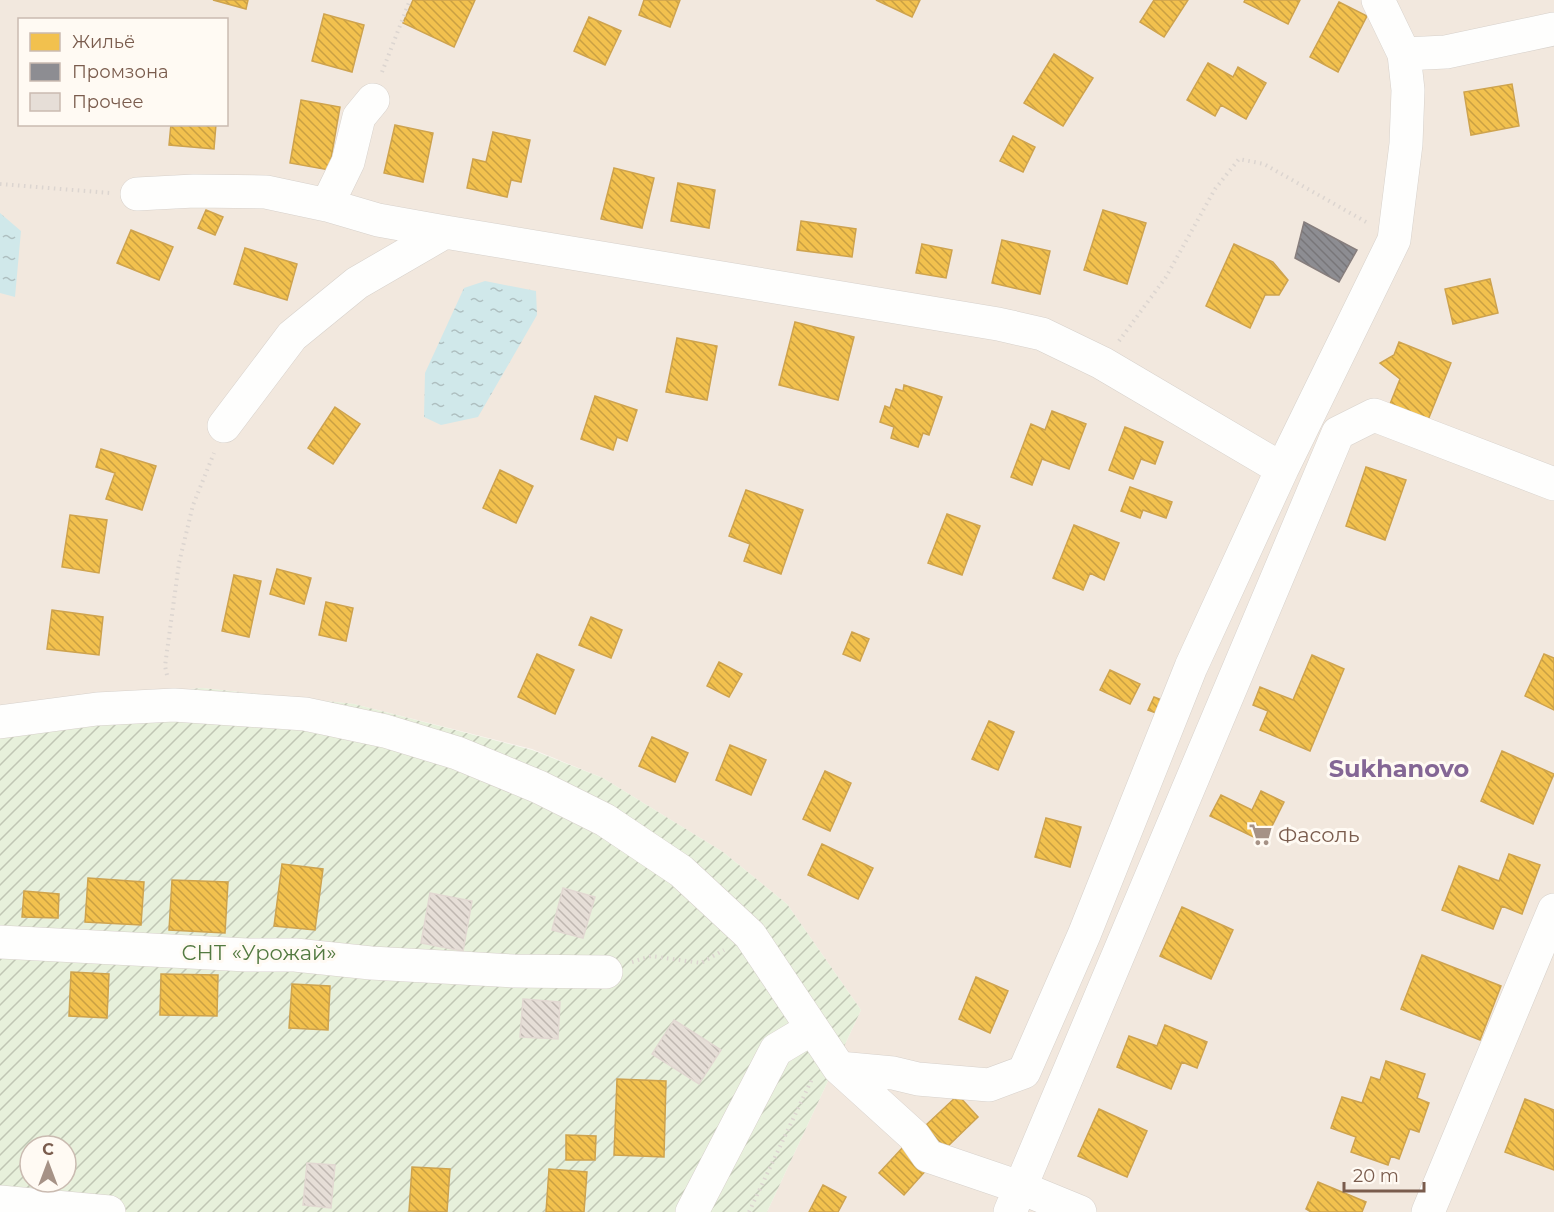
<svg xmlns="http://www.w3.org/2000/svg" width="1554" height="1212" font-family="Montserrat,sans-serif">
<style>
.residential{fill:#f2e8de;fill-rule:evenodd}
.garden{fill:url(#garden-furrows);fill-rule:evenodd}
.water{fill:url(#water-ripples)}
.homes{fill:url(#homes-back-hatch);stroke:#cea34e;stroke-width:1.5}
.industry{fill:url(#industry-back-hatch);stroke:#877e7d;stroke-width:1.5}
.building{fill:url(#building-back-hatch);stroke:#e2d8d2;stroke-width:1.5}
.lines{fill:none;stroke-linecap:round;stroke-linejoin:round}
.minor-casing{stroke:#d7d1cb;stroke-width:34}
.path{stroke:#dcd5d0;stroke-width:4;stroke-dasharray:1.5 4.5;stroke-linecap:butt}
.minor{stroke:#fefefd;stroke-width:33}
.labels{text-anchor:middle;stroke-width:6;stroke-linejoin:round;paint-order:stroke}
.poi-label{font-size:21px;fill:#7a5c4d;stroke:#fffaf3;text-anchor:start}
.park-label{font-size:21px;fill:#537a41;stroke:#fffaf3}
.quarter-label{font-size:24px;font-weight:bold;fill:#846695;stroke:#fffaf3}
</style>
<defs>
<pattern id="garden-furrows" width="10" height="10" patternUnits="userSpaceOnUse" patternTransform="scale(1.5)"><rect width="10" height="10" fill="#e7f0db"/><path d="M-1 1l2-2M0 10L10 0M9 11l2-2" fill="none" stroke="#c0c6b4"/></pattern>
<pattern id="water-ripples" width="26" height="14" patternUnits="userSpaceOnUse" patternTransform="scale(1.5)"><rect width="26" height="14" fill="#d0e8ea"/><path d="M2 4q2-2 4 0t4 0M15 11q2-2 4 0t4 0" fill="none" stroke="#aebfc0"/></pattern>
<pattern id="homes-back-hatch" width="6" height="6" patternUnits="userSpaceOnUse" patternTransform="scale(1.5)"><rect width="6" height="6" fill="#f2c14e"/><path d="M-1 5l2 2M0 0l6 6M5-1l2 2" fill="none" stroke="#c9a043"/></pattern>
<pattern id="industry-back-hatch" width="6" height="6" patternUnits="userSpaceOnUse" patternTransform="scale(1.5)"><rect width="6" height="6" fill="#8d8d92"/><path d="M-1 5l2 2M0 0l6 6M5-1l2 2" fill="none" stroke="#787679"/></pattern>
<pattern id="building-back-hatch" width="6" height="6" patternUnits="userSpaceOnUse" patternTransform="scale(1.5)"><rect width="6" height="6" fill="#e6ded7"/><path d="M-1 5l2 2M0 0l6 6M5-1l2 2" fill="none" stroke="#bfb7b1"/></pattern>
</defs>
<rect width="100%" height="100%" fill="#f9f5f0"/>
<!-- residential -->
<path class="residential" d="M0,0h1554v1212h-787l94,-202 -74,-106 -64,-52 -120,-74 -71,-29 -178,-45 -152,-16 -202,17zM20,20h206v104h-206z"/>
<!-- garden -->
<path class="garden" d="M202,688l152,16 178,46 71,28 120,74 64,52 74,106 -94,202h-767v-507zM30,1146h36v36h-36z"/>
<!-- water -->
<path class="water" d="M0,213l21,18 -6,66 -15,-4z
M485,281l51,10 1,24 -59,102 -37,8 -17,-8 1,-44 39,-85z"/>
<!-- homes -->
<path class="homes" d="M213,0h35l-2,9z
M413,0h62l-21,47 -51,-24z
M644,0h36l-10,27 -31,-12z
M876,0h44l-8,17z
M1154,0h34l-24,37 -24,-15z
M1245,0h55l-12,24 -44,-22z
M1339,2l28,14 -29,56 -28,-15z
M324,14l40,11 -12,47 -40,-11z
M589,17l32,14 -16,34 -31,-14z
M1054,54l39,24 -30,48 -39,-23z
M1208,63l25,14 5,-10 28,16 -20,36 -25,-14 -6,11 -28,-16z
M1512,84l7,42 -48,9 -7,-43z
M301,100l39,7 -11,63 -39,-7z
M171,124h45l-2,25 -45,-4z
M395,125l38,8 -10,49 -39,-9z
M493,132l37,8 -9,42 -10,-2 -4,17 -40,-9 6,-29 13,3z
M1013,136l22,11 -12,25 -23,-11z
M614,168l40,10 -12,50 -41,-9z
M678,183l37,7 -6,38 -38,-7z
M206,210l17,7 -8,18 -17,-7z
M1103,210l43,13 -19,61 -43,-14z
M801,221l55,8 -4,28 -55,-7z
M131,230l42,17 -14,33 -42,-17z
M1002,240l48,11 -10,43 -48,-11z
M922,244l30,6 -6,28 -30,-5z
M1234,244l39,18 15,18 -9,15h-14l-15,33 -44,-22z
M245,248l52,16 -10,36 -53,-16z
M1490,279l8,34 -45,11 -8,-35z
M795,322l59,15 -16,63 -59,-15z
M677,338l40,8 -10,54 -41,-8z
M1399,342l52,21 -23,57 -38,-16 10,-25 -20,-16 14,-8z
M904,385l38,12 -13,38 -6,-2 -5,14 -27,-9 3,-11 -14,-5 5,-16 5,2 6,-19 7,2z
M595,396l42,14 -10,31 -10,-4 -4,13 -32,-11z
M335,407l25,17 -27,40 -25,-16z
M1052,411l34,13 -17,45 -27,-10 -10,26 -21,-8 20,-53 14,6z
M1125,427l38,15 -8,22 -14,-5 -8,20 -24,-9z
M101,449l55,17 -14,44 -36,-11 9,-26 -19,-6z
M1366,467l40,13 -21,60 -39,-14z
M500,470l33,16 -17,37 -33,-15z
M1130,487l42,15 -6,16 -23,-8 -3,8 -19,-7z
M746,490l57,20 -22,64 -37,-13 6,-17 -21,-8z
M947,514l33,12 -18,49 -34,-12z
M70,515l37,5 -8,53 -37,-6z
M1074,525l45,18 -15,37 -14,-7 -7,17 -30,-12z
M277,569l34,9 -7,26 -34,-10z
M234,575l27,6 -12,56 -27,-6z
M326,602l27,6 -7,33 -27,-6z
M52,610l51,7 -4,38 -52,-6z
M591,617l31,13 -11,28 -32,-13z
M852,632l17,7 -9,22 -17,-7z
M537,654l37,16 -19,44 -37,-17z
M1544,654l10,4v52l-29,-14z
M1312,655l32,14 -34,82 -50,-21 8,-19 -15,-6 7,-18 33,13z
M719,662l23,12 -13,23 -22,-11z
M1110,670l30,14 -10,20 -30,-14z
M1154,697l18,7 -5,13 -19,-7z
M989,721l25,11 -16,38 -26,-11z
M652,737l36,16 -13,29 -36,-16z
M730,745l36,15 -15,35 -35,-15z
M1502,751l52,23 -21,50 -52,-23z
M825,771l26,12 -21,48 -27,-12z
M1261,791l23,11 -20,40 -54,-26 11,-21 31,15z
M1046,818l35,9 -11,40 -35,-10z
M822,844l51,24 -15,31 -50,-24z
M1509,854l31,11 -18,49 -20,-8 -9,23 -51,-19 17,-44 40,15z
M282,864l41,5 -8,61 -41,-4z
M88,878l56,4 -3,43 -56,-3z
M172,880l56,2 -3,51 -56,-3z
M24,891l35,3 -1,24 -36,-1z
M1182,907l51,23 -22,49 -51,-23z
M1422,955l79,31 -21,54 -79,-31z
M71,972l38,2 -2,44 -38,-2z
M161,974l57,1 -1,41 -57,-1z
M976,977l32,14 -18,42 -31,-14z
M292,984l38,2 -2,44 -39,-2z
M1165,1025l42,17 -10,26 -15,-6 -11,27 -54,-22 12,-31 28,10z
M1386,1061l39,13 -8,24 12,5 -10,29 -9,-3 -11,30 -8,-3 -3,9 -37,-13 5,-15 -25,-9 11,-31 20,6 9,-26 9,3z
M617,1079l49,2 -2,76 -50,-2z
M958,1095l20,22 -32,31 -21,-22z
M1525,1099l29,11v60l-49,-18z
M1099,1109l48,22 -20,46 -49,-21z
M566,1135l30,1 -1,24h-29z
M904,1146l24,22 -24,27 -25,-22z
M412,1167l38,2 -3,43 -38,-1z
M549,1169l38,3 -3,40h-38z
M1318,1182l48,20 -4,10h-51l-5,-3z
M823,1185l23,12 -8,15h-29z"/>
<!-- industry -->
<path class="industry" d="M1304,222l53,28 -18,32 -44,-24z"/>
<!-- building -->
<path class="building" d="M563,888l32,9 -12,41 -31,-8z
M430,893l42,8 -9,50 -42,-8z
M523,999l37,3 -2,37 -38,-2z
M674,1020l47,30 -22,34 -47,-30z
M307,1163l28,2 -4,43 -28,-3z"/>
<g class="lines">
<defs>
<path id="minor" d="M1404,54l42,-2 108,-23
M137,194l57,-3 72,1 61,13 51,15 67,12 553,92 44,10 60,29 180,106 -91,198 -107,268 -60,137 -35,13 -71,-6 -25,-6 -54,-5
M327,205l21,-43 11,-45 14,-17
M224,426l68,-90 65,-53 88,-51
M1282,469l112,-229 12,-96 2,-54 -4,-36 -26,-54
M0,722l97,-13 77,-4 131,9 80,17 72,22 82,34 66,33 76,51 69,64 89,133 75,68 14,20 91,31 61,25
M0,942l247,13h48l76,8 143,8 92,1
M0,1202l109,10
M692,1212l84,-162 35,-21
M1010,1212l328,-779 36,-18 180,69
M1428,1212l126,-302"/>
</defs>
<!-- minor casing -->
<use href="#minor" class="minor-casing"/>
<!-- path -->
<path class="path" d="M382,72l28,-72
M0,184l110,9
M1119,341l47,-64 49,-88 24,-30 25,5 102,58
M167,675l-2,-9 14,-103 14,-58 21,-52
M632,962l19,-6 50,7 23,-13
M749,1212l63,-133"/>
<!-- minor -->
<use href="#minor" class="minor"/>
</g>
<!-- icons -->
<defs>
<symbol id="supermarket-bare" viewBox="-9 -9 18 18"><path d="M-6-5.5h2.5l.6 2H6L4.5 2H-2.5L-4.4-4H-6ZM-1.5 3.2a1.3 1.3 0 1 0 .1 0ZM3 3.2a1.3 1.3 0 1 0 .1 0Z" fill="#a69286" stroke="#fffaf3" stroke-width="2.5" paint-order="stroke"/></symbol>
</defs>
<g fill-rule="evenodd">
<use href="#supermarket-bare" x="1244" y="818" width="33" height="33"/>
</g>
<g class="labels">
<!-- poi labels -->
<g class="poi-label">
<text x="1278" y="842">Фасоль</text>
</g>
<!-- park labels -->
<g class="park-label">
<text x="259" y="960">СНТ «Урожай»</text>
</g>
<!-- quarter labels -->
<g class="quarter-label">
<text x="1399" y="777">Sukhanovo</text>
</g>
</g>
<!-- legend -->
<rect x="18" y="18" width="210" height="108" fill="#fffaf3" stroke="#cabbb1" stroke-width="1.5"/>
<rect x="30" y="33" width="30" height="18" fill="#f2c14e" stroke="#cabbb1" stroke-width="1.5"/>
<text x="72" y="48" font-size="18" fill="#7a5c4d">Жильё</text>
<rect x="30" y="63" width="30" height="18" fill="#8d8d92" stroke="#cabbb1" stroke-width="1.5"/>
<text x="72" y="78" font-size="18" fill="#7a5c4d">Промзона</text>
<rect x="30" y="93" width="30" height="18" fill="#e6ded7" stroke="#cabbb1" stroke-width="1.5"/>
<text x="72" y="108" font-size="18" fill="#7a5c4d">Прочее</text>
<!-- north arrow -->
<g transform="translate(48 1164)"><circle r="28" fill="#fffaf3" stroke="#cabbb1" stroke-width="1.5"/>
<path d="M0-4.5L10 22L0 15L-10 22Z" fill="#a69286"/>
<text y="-9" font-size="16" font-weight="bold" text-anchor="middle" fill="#7a5c4d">С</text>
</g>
<!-- scale -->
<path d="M1344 1182v9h80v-9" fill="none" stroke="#7a5c4d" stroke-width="3"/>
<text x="1353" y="1182" font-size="18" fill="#7a5c4d" stroke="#fffaf3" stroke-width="4.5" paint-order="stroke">20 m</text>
</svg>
